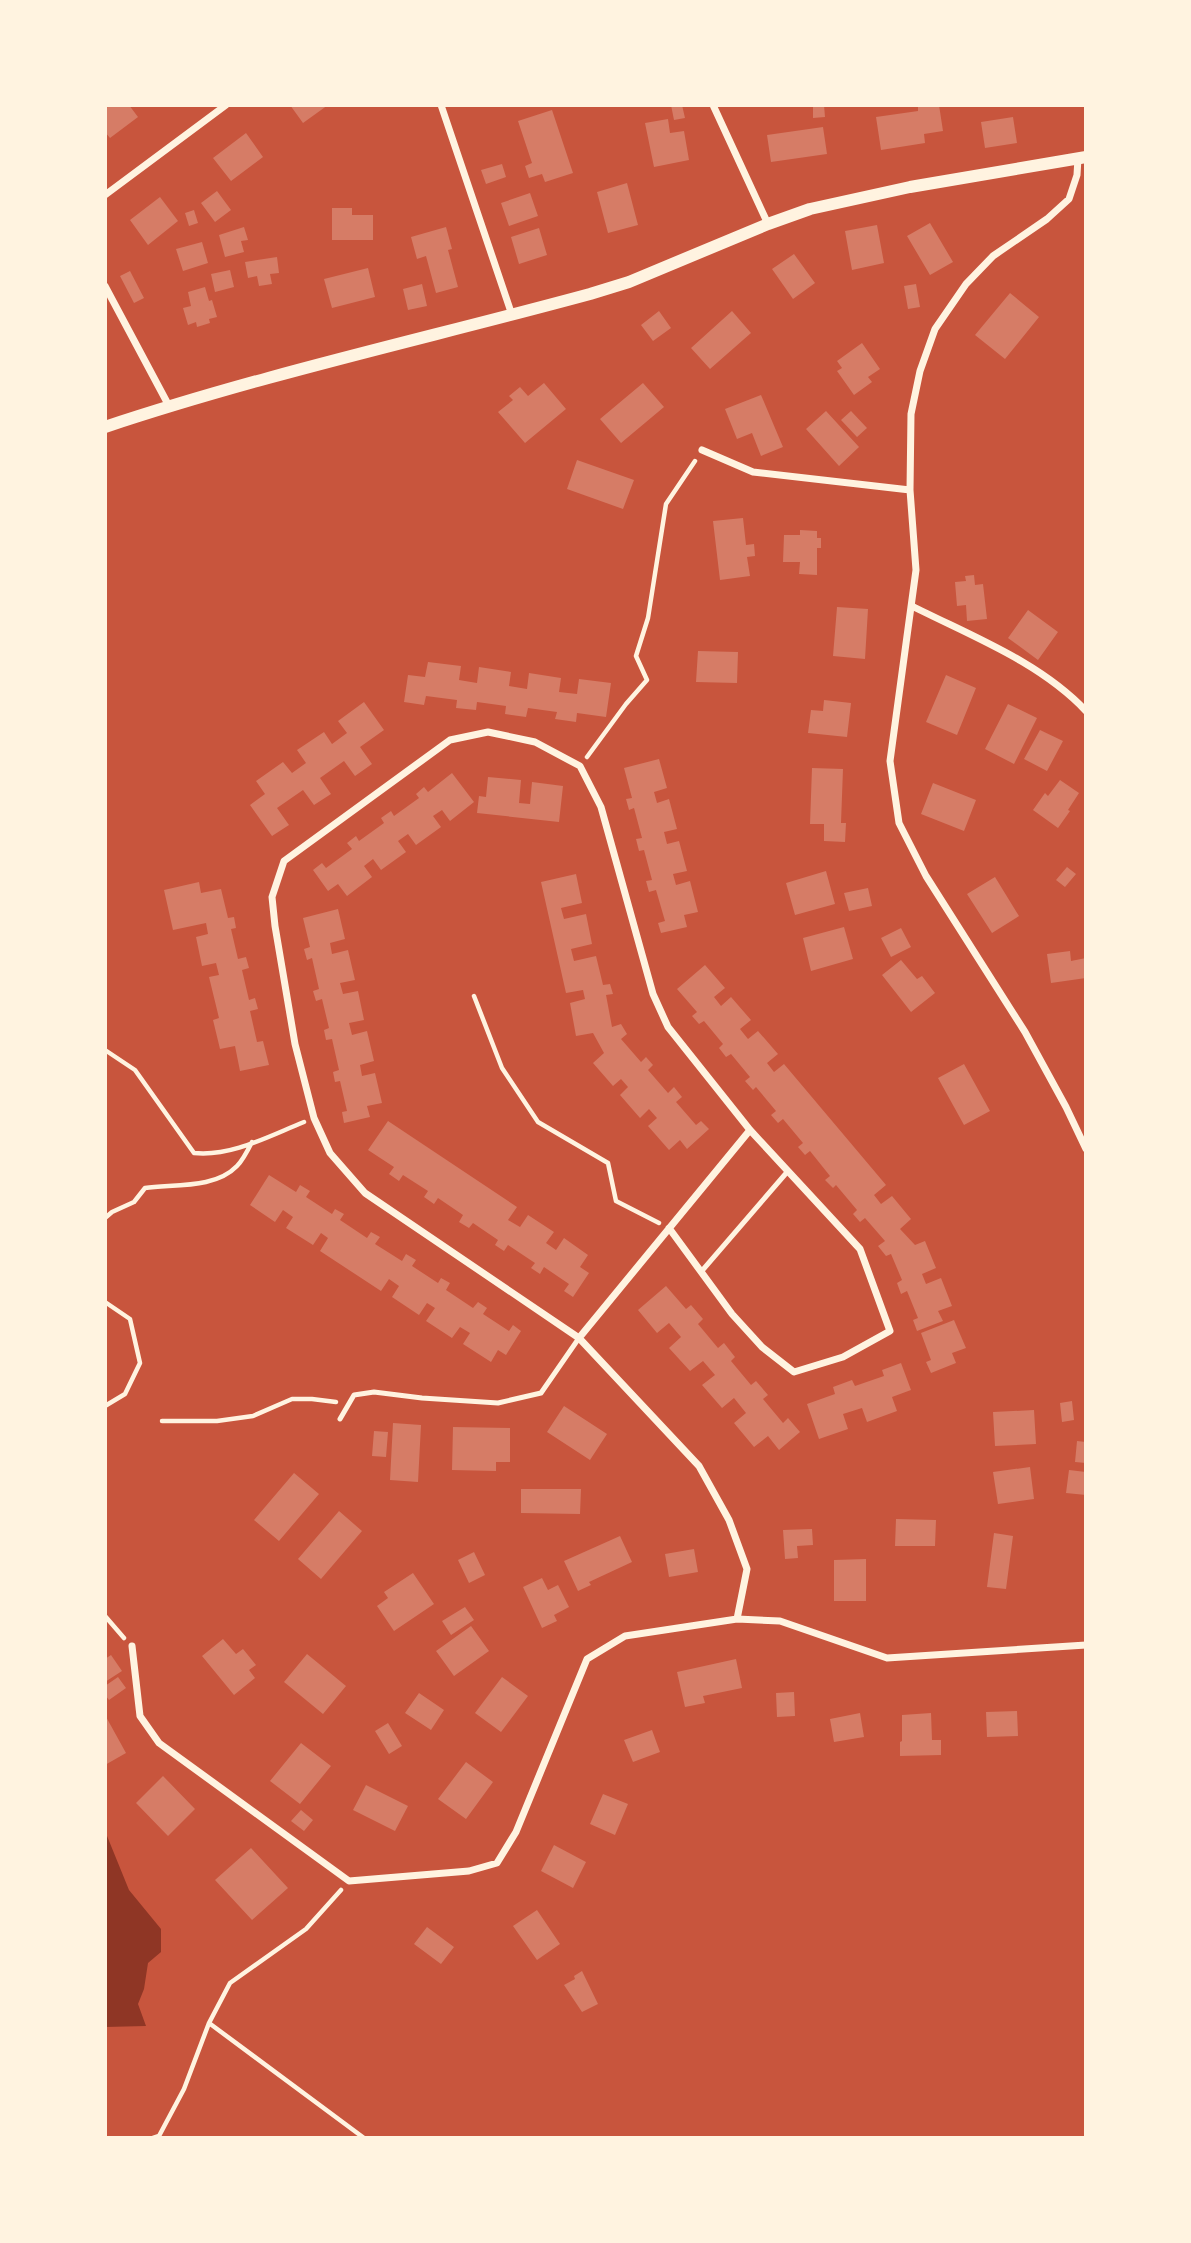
<svg xmlns="http://www.w3.org/2000/svg" width="1191" height="2243" font-family="Overpass,sans-serif">
<style>
.water{fill:#8f3625}
.building{fill:#d67c66}
.lines{fill:none;stroke-linecap:round;stroke-linejoin:round}
.path{stroke:#fff3e0;stroke-width:4.5}
.service{stroke:#fff3e0;stroke-width:5}
.minor{stroke:#fff3e0;stroke-width:7}
.tertiary{stroke:#fff3e0;stroke-width:12}
</style>
<rect width="100%" height="100%" fill="#c8553d"/>
<!-- water -->
<path class="water" d="M105,1831l24,59 32,39v23l-13,11 -4,26 -6,15 8,22 -41,1z"/>
<!-- building -->
<path class="building" d="M110,105h19l9,12 -28,21 -5,-6v-23z
M290,105h38l-25,18z
M671,105h11l3,13 -11,2z
M813,105h11l1,12 -12,1z
M939,105l4,26 -19,3 1,9 -44,7 -5,-33 42,-6v-4z
M552,110l21,63 -28,9 -3,-8 -13,4 -4,-12 7,-3 -14,-42z
M1013,117l4,26 -32,5 -4,-26z
M668,119l2,14 14,-2 5,29 -35,7 -9,-44z
M823,127l4,27 -56,8 -4,-27z
M246,133l17,24 -32,24 -18,-23z
M502,164l4,13 -20,7 -5,-14z
M627,183l11,42 -30,8 -11,-41z
M217,191l14,19 -16,12 -14,-19z
M530,193l8,23 -29,10 -8,-23z
M160,197l18,24 -30,24 -18,-25z
M332,208h20v7h21v25h-41z
M194,210l4,13 -9,3 -4,-13z
M930,223l23,39 -23,13 -23,-39z
M877,225l7,38 -32,7 -7,-39z
M244,227l4,13 -7,1 3,11 -19,5 -6,-22z
M446,227l6,22 -4,1 10,37 -22,6 -10,-37 -9,3 -6,-22z
M539,228l8,27 -28,9 -8,-27z
M202,242l6,21 -25,8 -7,-22z
M794,254l21,29 -22,16 -21,-30z
M277,257l2,16 -9,1 2,10 -13,2 -2,-10 -9,2 -3,-16z
M368,268l7,29 -43,11 -8,-29z
M230,270l4,17 -19,5 -4,-18z
M130,271l14,27 -10,5 -14,-27z
M422,284l5,22 -19,4 -5,-21z
M916,284l4,23 -12,2 -4,-23z
M205,287l4,14 3,-1 5,17 -8,2 1,4 -13,4 -1,-5 -8,3 -5,-17 8,-2 -3,-14z
M1010,293l29,24 -34,42 -30,-24z
M659,311l12,17 -18,13 -12,-16z
M732,311l19,22 -41,36 -19,-21z
M862,343l18,26 -12,8 4,5 -18,13 -17,-24 5,-3 -5,-7z
M544,383l22,26 -41,34 -27,-31 15,-12 -4,-4 11,-9 8,9z
M643,383l21,24 -43,36 -21,-24z
M761,395l22,52 -22,9 -9,-23 -15,6 -12,-30z
M826,411l33,36 -20,19 -33,-37z
M851,411l16,17 -10,9 -16,-17z
M577,460l57,20 -11,29 -56,-20z
M743,518l3,27 8,-1 1,12 -8,1 3,19 -30,4 -7,-59z
M800,530l17,1v7h4v10h-4v27l-18,-1 1,-12h-17l1,-27h16z
M974,575l1,10 8,-1 4,35 -20,2 -1,-16 -9,1 -2,-24 11,-1 -1,-5z
M837,607l31,2 -3,50 -32,-3z
M1028,610l30,22 -20,28 -30,-22z
M698,651l40,1 -1,31 -41,-1z
M428,662l33,4 -2,14 18,3 2,-16 32,5 -2,14 18,3 2,-16 32,5 -2,14 18,2 2,-15 32,4 -5,34 -29,-4 -1,9 -21,-3 2,-7 -29,-4 -2,9 -21,-3 1,-8 -29,-4 -1,8 -20,-2 1,-8 -31,-4 -2,9 -20,-3 4,-27 17,2z
M946,675l30,13 -19,47 -31,-13z
M824,700l27,3 -4,34 -39,-4 3,-23 12,1z
M364,702l20,28 -24,17 12,17 -17,12 -11,-15 -24,17 11,16 -17,11 -11,-15 -26,18 12,17 -17,11 -22,-31 15,-11 -9,-13 27,-19 9,11 14,-10 -9,-13 27,-18 8,12 15,-11 -9,-12z
M1008,704l29,14 -23,46 -29,-15z
M1040,730l23,11 -16,30 -23,-12z
M659,759l8,29 -13,4 3,11 12,-4 8,30 -13,3 3,12 12,-3 8,30 -14,3 3,11 14,-4 8,31 -14,3 3,12 -26,6 -3,-10 7,-2 -9,-31 -7,2 -3,-11 6,-1 -8,-30 -5,1 -3,-12 6,-1 -8,-30 -5,2 -3,-11 6,-1 -8,-30z
M812,768l31,1 -2,54h5l-1,19 -21,-1v-17h-14z
M452,773l22,29 -24,19 -8,-11 -9,6 8,11 -25,18 -8,-11 -10,7 8,11 -25,18 -8,-11 -9,7 8,11 -25,19 -9,-12 -10,7 -15,-21 9,-7 4,5 26,-19 -5,-6 9,-7 3,5 25,-18 -3,-5 10,-7 3,5 25,-18 -3,-4 8,-7 4,5z
M488,777l33,3 -2,23 11,1 2,-22 31,4 -4,36 -82,-9 2,-17 7,1z
M1060,780l19,13 -11,17 2,1 -12,17 -25,-18 12,-17 3,3z
M933,783l43,17 -12,31 -43,-17z
M1067,867l9,7 -11,13 -9,-7z
M826,871l9,33 -40,11 -9,-32z
M576,874l6,29 -21,5 3,11 22,-5 6,30 -21,5 3,12 22,-5 7,29 7,-1 3,10 -7,1 6,32 9,-3 6,10 -6,5 20,23 5,-5 7,8 -5,5 20,23 6,-6 8,10 -6,5 20,23 5,-4 8,8 -22,20 -7,-9 -11,10 -21,-24 9,-8 -8,-9 -9,9 -20,-23 8,-8 -7,-8 -8,7 -20,-23 11,-10 -11,-20 -17,3 -6,-33 15,-4 -2,-9 -17,3 -25,-111z
M995,877l24,39 -27,17 -25,-39z
M199,882l2,11 20,-4 7,29 6,-1 2,11 -5,1 7,30 8,-2 3,11 -7,2 7,30 6,-2 3,11 -8,2 7,31 6,-1 6,24 -29,6 -5,-25 -15,3 -7,-29 6,-2 -10,-41 10,-2 -3,-12 -14,3 -6,-29 12,-3 -2,-11 -33,7 -9,-40z
M868,888l4,18 -23,5 -5,-18z
M338,909l7,30 -15,4 2,11 16,-4 7,30 -15,3 3,11 15,-3 6,29 -15,3 3,12 15,-4 7,30 -14,4 2,11 13,-3 7,30 -15,3 3,11 -26,6 -2,-11 5,-1 -7,-30 -5,1 -2,-10 6,-2 -7,-31 -6,1 -2,-10 5,-2 -7,-29 -6,2 -3,-10 6,-2 -7,-31 -5,2 -3,-11 6,-2 -7,-29z
M844,927l9,32 -42,12 -8,-33z
M901,928l10,19 -20,10 -10,-19z
M1070,951l1,10 15,-3v20l-35,5 -4,-29z
M901,960l16,19 5,-3 13,17 -24,19 -29,-37z
M705,965l20,23 -11,9 7,9 10,-9 20,23 -11,9 8,10 10,-8 20,23 -11,9 7,9 10,-8 102,121 -12,10 7,9 11,-8 19,23 -11,10 15,16 10,-4 11,27 -14,6 4,10 15,-6 11,28 -14,5 5,10 -26,10 -4,-11 5,-2 -11,-27 -6,3 -4,-11 5,-3 -11,-26 -5,2 -8,-10 7,-5 -20,-23 -5,4 -7,-8 4,-4 -21,-25 -3,3 -8,-8 5,-4 -20,-25 -5,4 -7,-8 5,-4 -20,-24 -5,4 -7,-8 5,-4 -20,-24 -3,3 -8,-9 5,-4 -19,-23 -5,3 -7,-9 4,-4 -19,-23 -5,3 -7,-8 5,-4 -20,-23z
M964,1064l26,47 -26,14 -26,-47z
M388,1121l129,86 -9,13 12,7 8,-12 26,17 -8,11 10,7 8,-12 24,17 -8,12 9,6 -16,24 -9,-6 5,-7 -25,-17 -4,7 -9,-6 4,-5 -27,-18 -4,6 -9,-6 3,-5 -25,-17 -4,5 -10,-6 4,-7 -25,-17 -4,6 -10,-7 4,-6 -25,-16 -4,6 -10,-7 5,-7 -26,-17z
M269,1175l27,17 4,-7 10,6 -4,6 26,17 3,-5 9,5 -4,6 27,18 4,-6 9,5 -5,7 27,17 4,-7 10,6 -4,6 26,17 3,-5 9,5 -4,7 27,18 5,-6 9,6 -4,6 26,17 4,-6 8,6 -15,24 -8,-5 -7,12 -28,-18 7,-11 -10,-6 -8,11 -26,-17 9,-13 -8,-5 -8,12 -27,-18 7,-11 -10,-7 -8,12 -61,-40 8,-13 -7,-5 -8,12 -27,-17 7,-11 -10,-7 -8,12 -25,-17z
M666,1286l20,23 5,-4 12,14 -5,5 20,24 6,-5 11,14 -4,4 20,24 5,-4 12,14 -5,4 20,24 5,-5 12,14 -21,18 -11,-14 -14,11 -20,-24 12,-10 -12,-15 -12,10 -20,-23 13,-10 -12,-14 -13,10 -21,-23 12,-11 -12,-14 -12,10 -19,-23z
M954,1320l12,28 -14,5 4,10 -25,10 -5,-11 5,-2 -10,-27z
M901,1363l10,27 -19,7 5,14 -30,11 -5,-14 -19,6 5,15 -29,10 -12,-35 28,-10 -2,-7 19,-7 3,6 29,-10 -2,-6z
M1072,1401l2,19 -12,2 -2,-19z
M564,1406l43,28 -17,26 -43,-28z
M1034,1410l2,34 -41,2 -2,-34z
M393,1423l28,2 -3,57 -28,-2z
M453,1427l57,1v34h-14v9l-44,-1z
M374,1431l14,1 -2,25 -14,-1z
M1077,1441l9,1v21l-11,-1z
M1030,1467l4,32 -36,5 -5,-32z
M1069,1470l17,2v23l-20,-2z
M294,1473l25,21 -40,47 -25,-21z
M521,1489h60l-1,25 -59,-1z
M339,1511l23,20 -41,48 -23,-20z
M896,1519l40,1 -1,26h-40z
M812,1529l1,16 -16,1 1,12 -13,1 -2,-29z
M994,1533l19,3 -7,53 -19,-2z
M620,1536l12,26 -43,20 2,3 -13,6 -14,-30z
M694,1549l4,23 -29,5 -4,-23z
M474,1552l11,23 -16,8 -11,-23z
M866,1559v42h-32v-41z
M413,1573l21,31 -40,27 -17,-25 11,-8 -4,-6z
M542,1578l6,12 10,-5 11,22 -15,8 3,6 -15,7 -19,-41z
M465,1607l9,13 -23,15 -9,-14z
M471,1626l18,25 -35,25 -18,-25z
M223,1639l13,15 7,-5 13,16 -7,5 6,8 -21,17 -32,-39z
M307,1654l39,32 -23,28 -39,-32z
M111,1655l11,16 -17,11v-23z
M736,1659l6,29 -39,8 2,7 -20,4 -8,-35z
M118,1677l8,11 -17,12 -4,-5v-9z
M502,1677l26,19 -27,36 -26,-19z
M794,1692l1,24 -18,1 -1,-24z
M419,1693l25,17 -13,20 -26,-17z
M1017,1711l1,25 -31,1 -1,-25z
M860,1713l4,24 -30,5 -4,-23z
M931,1713l1,27h9v15l-41,1v-14l2,-1v-26z
M105,1715l21,38 -21,12z
M388,1723l14,23 -13,8 -14,-23z
M652,1730l8,22 -27,10 -9,-22z
M301,1743l30,23 -31,38 -30,-23z
M466,1762l27,20 -27,37 -28,-20z
M163,1776l32,33 -27,27 -32,-33z
M366,1785l42,21 -13,25 -42,-21z
M603,1794l25,10 -13,31 -25,-11z
M301,1810l12,10 -9,11 -13,-10z
M554,1845l32,17 -13,26 -32,-17z
M251,1848l37,40 -36,32 -37,-40z
M537,1910l23,34 -23,16 -24,-34z
M427,1927l27,20 -13,17 -27,-20z
M582,1971l16,33 -16,8 -18,-27 11,-6 -1,-3z"/>
<g class="lines">
<!-- path -->
<path class="path" d="M587,757l39,-53 21,-24 -11,-24 12,-38 18,-114 29,-43
M474,996l28,72 36,54 70,41 8,38 43,22
M105,1050l30,20 59,83c37,4 75,-17 110,-31
M105,1218l7,-6 22,-10 11,-14c29,-4 70,1 92,-22 6,-6 11,-16 15,-24
M105,1302l25,17 10,44 -15,31 -20,12
M162,1421h55l36,-5 39,-17h20l24,3
M105,1616l19,22
M209,2023l155,115
M153,2138l6,-2 25,-47 25,-66 21,-40 76,-54 35,-39"/>
<!-- service -->
<path class="service" d="M701,1272l87,-101
M340,1419l14,-24 20,-3 48,6 76,5 43,-10 38,-55"/>
<!-- minor -->
<path class="minor" d="M441,105l71,210
M713,105l55,119
M1078,158l-1,17 -8,24 -22,20 -54,37 -27,28 -31,45 -15,42 -9,43 -1,76 6,80 -26,191 9,62 27,53 99,156 41,75 20,42
M105,195l121,-90
M105,286l64,120
M702,450l51,22 157,18
M912,606c59,30 128,56 174,105
M669,1228l63,86 30,33 32,25 49,-15 47,-26 -30,-82 -110,-119 -82,-103 -15,-33 -52,-187 -21,-41 -45,-24 -47,-10 -38,8 -166,121 -12,36 3,29 20,118 19,74 16,35 35,40 214,145 120,128 30,54 18,49 -10,50
M579,1338l171,-208
M132,1646l8,70 19,27 190,138 120,-10 28,-8 19,-31 71,-173 38,-23 112,-17 43,2 107,37 199,-13"/>
<!-- tertiary -->
<path class="tertiary" d="M105,427c159,-53 323,-89 485,-133l39,-12 139,-58 42,-15 100,-22 176,-30"/>
</g>
<!-- border -->
<rect width="1191" height="2243" fill="none" stroke="#fff3e0" stroke-width="214"/>
</svg>
